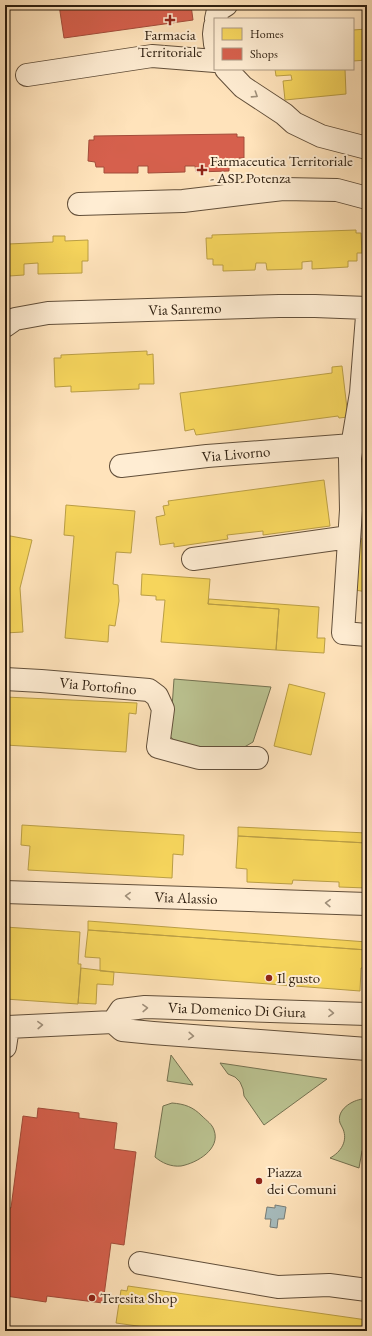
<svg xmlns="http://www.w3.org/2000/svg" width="372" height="1336" font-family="'EB Garamond',serif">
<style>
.green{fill:#bcc593;stroke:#747251}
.water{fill:#a6bbbc;stroke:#767c77}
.homes{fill:#f6d55c;stroke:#ba9e45}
.shops{fill:#d6604d;stroke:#a34c3a}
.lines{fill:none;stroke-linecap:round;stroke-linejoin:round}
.minor-casing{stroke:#624f3a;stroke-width:24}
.minor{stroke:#ffedd3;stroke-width:22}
.oneway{stroke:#a0907b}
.poi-dot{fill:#8f2418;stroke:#ffedd3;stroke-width:1.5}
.labels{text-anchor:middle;stroke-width:4;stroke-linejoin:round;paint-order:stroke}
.poi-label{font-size:15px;fill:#2d1e0f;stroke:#ffedd3;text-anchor:start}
.street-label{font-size:15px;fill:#2d1e0f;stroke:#ffedd3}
</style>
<rect width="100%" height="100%" fill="#ffe3bb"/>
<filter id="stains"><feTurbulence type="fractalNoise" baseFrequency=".005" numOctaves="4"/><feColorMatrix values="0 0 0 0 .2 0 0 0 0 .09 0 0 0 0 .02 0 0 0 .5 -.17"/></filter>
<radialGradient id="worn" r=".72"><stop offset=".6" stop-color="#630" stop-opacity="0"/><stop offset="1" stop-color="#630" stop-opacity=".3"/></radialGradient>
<!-- green -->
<path class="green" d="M174,679l97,8 -18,55 -19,11 -55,-7 -9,-10z
M171,1055l22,30 -26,-4z
M220,1063l107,16 -63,46 -20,-29 -1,-7 -3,-7 -5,-5 -7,-3z
M363,1099l4,1v43l-5,8 -3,17 -29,-10c11,-6 18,-17 13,-29 -1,-2 -2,-4 -3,-6 -4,-13 12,-23 23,-24z
M172,1103c13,1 21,4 30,13 5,5 10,8 12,14 7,19 -17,33 -33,36 -10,1 -19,-3 -26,-9l8,-51z"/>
<!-- water -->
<path class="water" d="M275,1205l11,2 -2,12h-6l-1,9 -7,-1 1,-8h-6l2,-12 8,1z"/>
<!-- homes -->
<path class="homes" d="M367,29v31l-14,1v-31z
M275,69h70l1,25 -61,6 -2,-19 9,-1 -1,-5 -15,1z
M356,230v3h5l1,20h-5v8h-9v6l-36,2v-8l-10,1v7l-35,1 -1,-7h-10l-1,7 -32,1v-6h-10v-6h-6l-1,-21h6v-3z
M53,236h12v5l23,-1v21h-6v12l-44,1v-11l-14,1v11l-15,1v-11h-4v-25h2l1,4 45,-2z
M147,351v4l6,-1 1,30h-15v5l-68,3v-6l-16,1 -1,-29h7v-3z
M342,366l6,51 -9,1 -1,-2 -142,19 -2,-6 -9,2 -5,-38 152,-20v-6z
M324,480l6,46 -67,9v-4l-36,4 1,4 -54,8v-4l-14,2 -4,-28 9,-2 -2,-9 6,-1 -1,-4z
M66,505l69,6 -4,42 -15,-1 -3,32 5,1 1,16 -4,25 -6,-1 -1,17 -43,-4 9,-102 -10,-1z
M5,535l27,5 -12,48 3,44 -18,1z
M357,538l10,2v52l-18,-3z
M142,574l68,5 -2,25 71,5 -3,41 -115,-8 4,-42h-9v-4l-15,-1z
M209,599l110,8 -2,31h8l-1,15 -48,-3 3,-41 -71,-5z
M289,684l36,9 -14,62 -37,-9z
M5,697l132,6 -1,11 -7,-1 -3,39 -121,-7z
M22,825l162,10 -1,20 -10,-1 -1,24 -144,-8 2,-24 -9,-1z
M238,827l129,6v10l-129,-7z
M238,836l129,7v45l-28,-1v-5l-46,-2 -1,4 -45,-2v-13l-11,-1z
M88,921l279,21v8l-279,-20z
M5,927l75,5 -2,32h3l-3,40 -73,-5z
M88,930l279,20v18h-6l-1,23 -260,-20v-13l-15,-1z
M81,968l33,4 -1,13 -16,-1 -1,20 -18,-1z
M128,1286l239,34v11h-194l-57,-8 5,-33 6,1z"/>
<!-- shops -->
<path class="shops" d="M59,5h132l2,15 -129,18z
M237,134v3h7v21h-5v7h-10v6l-33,1 -1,-6h-10v6l-37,1v-7h-10v7h-34v-6h-8l-1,-5 -7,-1 1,-21h5v-4z
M38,1108l41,5v5l38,5 -3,26 22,3 -12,93 -13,-2 -8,60 -56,-7 -1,6 -40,-6 3,-19 -4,-1v-69l6,1 12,-92 14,2z"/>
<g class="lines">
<defs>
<path id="minor" d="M216,19l2,-9 8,-5
M215,26l-1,8 1,10
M226,69l17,18 41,27 10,9 27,13 46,12
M27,75l125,-19 63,5
M79,204l104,-3 100,-12 54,1 30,8
M367,316l-6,77 -11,65 1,52 -8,123 24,2
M5,326l10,-7 33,-6 231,-7h36l52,2
M121,466l86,-10 145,-11
M193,559l156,-22
M5,679l36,2 108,9 8,6 6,13 -5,38 41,11h58
M5,892l362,12
M113,1022l8,-12 24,-3 222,7
M5,1047l3,-20 105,-5 9,8 31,3 214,16
M140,1263l138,24 51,-2 38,5"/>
</defs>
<!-- minor casing -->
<use href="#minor" class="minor-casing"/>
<!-- minor -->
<use href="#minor" class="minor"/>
</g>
<!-- one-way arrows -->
<defs><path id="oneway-chevron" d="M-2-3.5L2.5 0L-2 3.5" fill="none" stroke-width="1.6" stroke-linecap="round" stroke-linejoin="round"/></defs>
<g class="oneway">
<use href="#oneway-chevron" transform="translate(255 95) rotate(33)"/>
<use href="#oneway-chevron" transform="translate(128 896) rotate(-178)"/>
<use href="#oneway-chevron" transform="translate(328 903) rotate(-178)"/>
<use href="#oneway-chevron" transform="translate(145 1008) rotate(-2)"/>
<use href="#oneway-chevron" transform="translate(331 1013) rotate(2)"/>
<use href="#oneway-chevron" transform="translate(40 1025) rotate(-2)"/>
<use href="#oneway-chevron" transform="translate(191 1036) rotate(4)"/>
</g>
<!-- markers -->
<g class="poi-dot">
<path d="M168 14h4v4h4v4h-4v4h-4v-4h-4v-4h4z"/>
<path d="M200 164h4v4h4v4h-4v4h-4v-4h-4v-4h4z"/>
<circle cx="269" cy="978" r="4"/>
<circle cx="259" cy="1181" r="4"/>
<circle cx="92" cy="1298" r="4"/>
</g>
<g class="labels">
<!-- poi labels -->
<g class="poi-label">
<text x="170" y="40" text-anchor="middle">Farmacia<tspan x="170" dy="17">Territoriale</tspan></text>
<text x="210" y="166">Farmaceutica Territoriale<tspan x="210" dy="17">- ASP Potenza</tspan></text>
<text x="277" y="983">Il gusto</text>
<text x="267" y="1177">Piazza<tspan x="267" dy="17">dei Comuni</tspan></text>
<text x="100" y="1303">Teresita Shop</text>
</g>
<!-- street labels -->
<g class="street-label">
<text transform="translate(185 309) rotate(-2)" y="5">Via Sanremo</text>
<text transform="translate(236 454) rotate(-5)" y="5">Via Livorno</text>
<text transform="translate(98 686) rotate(5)" y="5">Via Portofino</text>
<text transform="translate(186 898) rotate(2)" y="5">Via Alassio</text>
<text transform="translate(237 1010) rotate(2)" y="5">Via Domenico Di Giura</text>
</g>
</g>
<!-- margin -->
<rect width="372" height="1336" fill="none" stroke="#ffe3bb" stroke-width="20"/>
<rect x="6" y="6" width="360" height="1324" fill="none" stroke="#2d1e0f" stroke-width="2"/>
<rect x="10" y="10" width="352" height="1316" fill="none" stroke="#2d1e0f"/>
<!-- legend -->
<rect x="214" y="18" width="140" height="52" fill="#ffedd3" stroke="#ab9a85"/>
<rect x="222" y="28" width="20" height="12" fill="#f6d55c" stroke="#ab9a85"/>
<text x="250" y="38" font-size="12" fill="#2d1e0f">Homes</text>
<rect x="222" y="48" width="20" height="12" fill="#d6604d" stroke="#ab9a85"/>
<text x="250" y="58" font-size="12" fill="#2d1e0f">Shops</text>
<rect width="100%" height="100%" filter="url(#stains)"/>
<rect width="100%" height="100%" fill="url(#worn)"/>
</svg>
